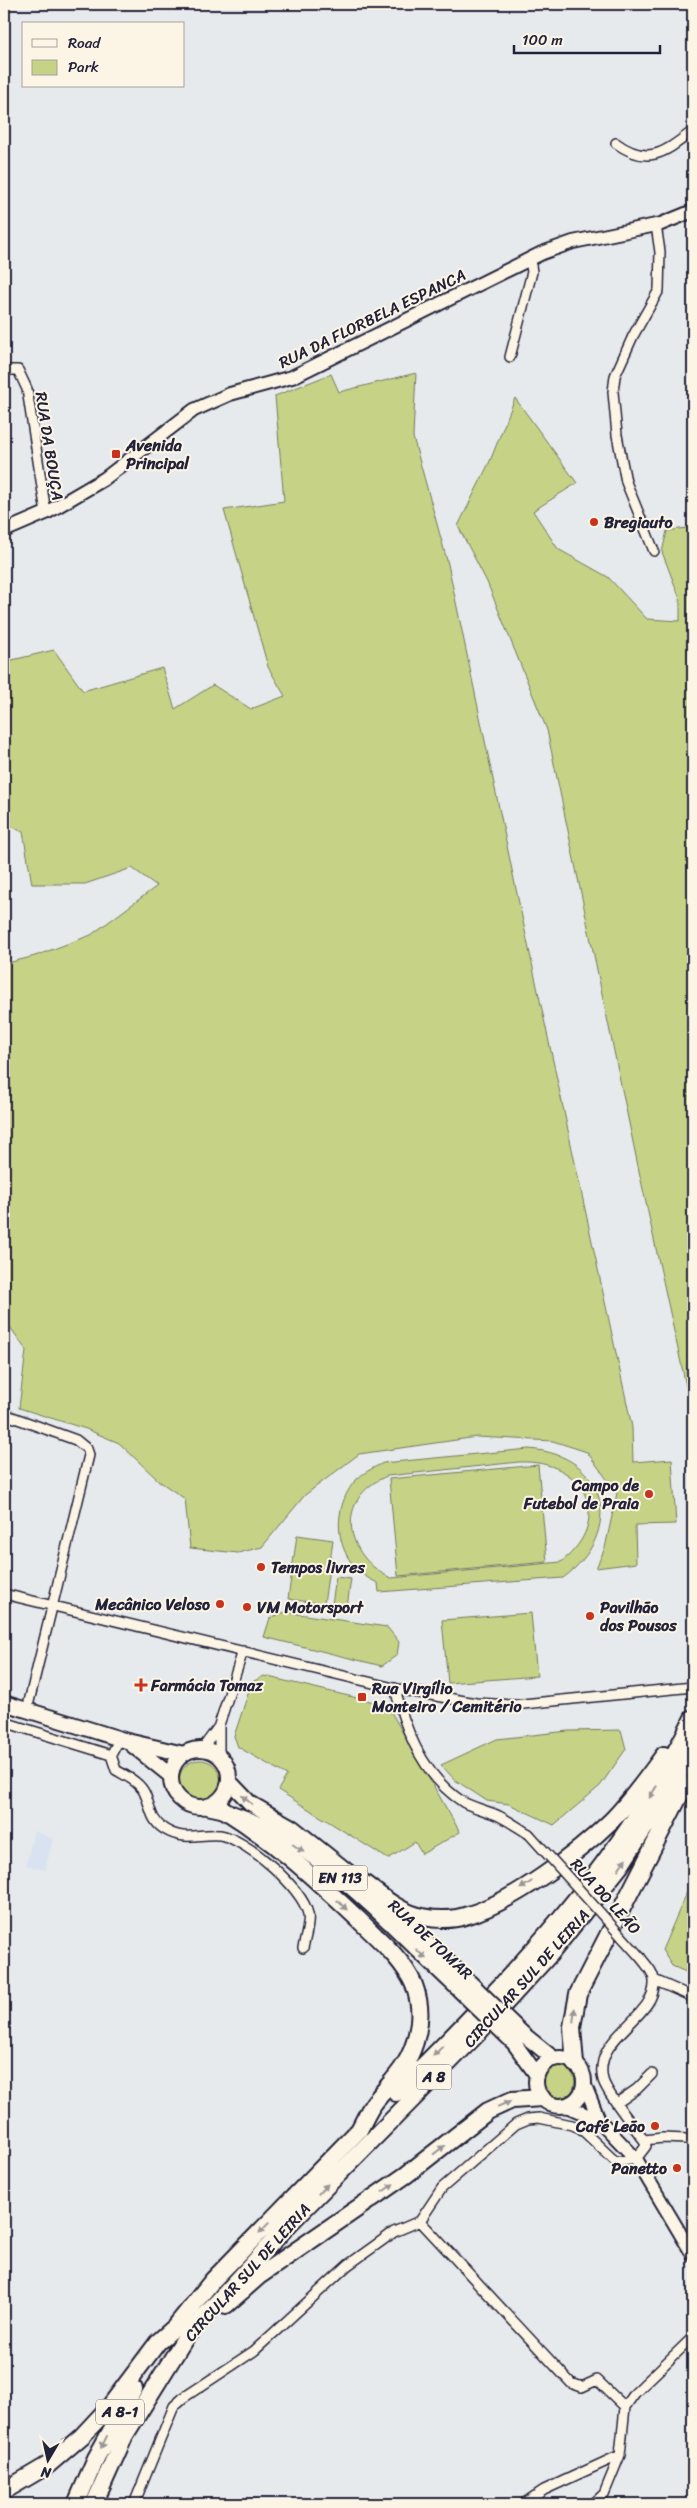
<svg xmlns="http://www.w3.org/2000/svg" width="697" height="2508" font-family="Sriracha,sans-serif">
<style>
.built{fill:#d8e2f1}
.green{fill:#c6d285;stroke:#747a60;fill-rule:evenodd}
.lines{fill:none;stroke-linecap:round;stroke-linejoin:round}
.street-casing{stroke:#22223b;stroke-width:12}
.secondary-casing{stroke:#22223b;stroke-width:16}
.primary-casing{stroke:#22223b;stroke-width:18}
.highway-casing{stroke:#22223b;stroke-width:20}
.street{stroke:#fcf5e5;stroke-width:9}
.secondary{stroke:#fcf5e5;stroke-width:12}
.primary{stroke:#fcf5e5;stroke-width:14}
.highway{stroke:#fcf5e5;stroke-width:16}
.street-bridge-casing{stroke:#22223b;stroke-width:12;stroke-linecap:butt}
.primary-bridge-casing{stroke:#22223b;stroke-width:18;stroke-linecap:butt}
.street-bridge{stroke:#fcf5e5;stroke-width:9}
.primary-bridge{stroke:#fcf5e5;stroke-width:14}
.oneway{fill:#9a9698}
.poi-dot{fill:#c8321e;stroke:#fcf5e5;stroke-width:2}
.labels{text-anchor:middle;stroke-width:4;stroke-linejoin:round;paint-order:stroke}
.shield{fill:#fcf5e5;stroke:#63616e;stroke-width:1}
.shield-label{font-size:15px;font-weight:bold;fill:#22223b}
.street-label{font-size:16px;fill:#22223b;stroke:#fcf5e5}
.poi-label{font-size:16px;font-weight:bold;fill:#22223b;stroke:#fcf5e5;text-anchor:start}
</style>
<rect width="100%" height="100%" fill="#e7eaec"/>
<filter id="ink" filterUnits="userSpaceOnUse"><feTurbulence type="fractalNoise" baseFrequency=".02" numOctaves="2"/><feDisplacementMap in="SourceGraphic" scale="10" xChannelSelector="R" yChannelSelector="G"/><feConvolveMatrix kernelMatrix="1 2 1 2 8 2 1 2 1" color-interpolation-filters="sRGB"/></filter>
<g filter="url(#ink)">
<!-- built -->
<path class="built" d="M34,1831l19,8 -8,31 -19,-5z"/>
<!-- green -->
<path class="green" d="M416,373l-3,64 35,127 68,325 116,538 1,35 39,-3 4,65 -41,1 1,38 -40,5 9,-20 12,-55 -30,-41 -34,-11 -76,-4 -118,17 -54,41 -43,52 -24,6 -48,-5 -5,-49 -26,-18 -40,-38 -33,-14 -67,-21 7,-58 -18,-26 -4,-2v-358l31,-8 56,-21 66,-49 -25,-18 -47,16h-53l-9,-52 -19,-9v-161l50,-12 29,41 79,-23 13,41 38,-24 38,24 34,-13 -17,-29 -44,-157 60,-9 -9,-105 56,-22 8,18z
M515,398l62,85 -44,28 25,38 50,28 39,42 33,2v-22l-18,-47 5,-21 26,-4v891l-54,-247 -92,-441 -60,-148 -29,-56 32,-65z
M529,1449c80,6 96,84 34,129l-184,14 -1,-9c-41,-16 -50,-68 -24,-101 8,-9 19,-14 29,-19zM519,1462c65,-3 97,57 42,100l-170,16c-47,-22 -57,-80 -4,-102z
M538,1465l9,97 -149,14 -9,-97z
M297,1535l36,5 -9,64 -36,-5z
M336,1577l15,2 -4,28 -15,-2z
M285,1612l102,15 12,15 -2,13 -15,11 -118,-29 6,-19z
M531,1613l6,63 -89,7 -6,-63z
M264,1676l123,29 73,127 -38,22 -7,-12 -27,17 -110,-69 9,-15 -49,-28 -4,-11 18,-54z
M621,1730l5,19 -26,37 -46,39 -45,-21 -22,-3 -32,-21 -14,-15 56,-26 71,-8z
M179 1781a21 21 0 1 1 42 0a21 21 0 1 1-42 0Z
M693,1878v97l-21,-9 -10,-16z
M543 2082a16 16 0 1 1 32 0a16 16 0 1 1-32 0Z"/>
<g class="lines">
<defs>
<path id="street" d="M616,143c33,24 50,8 77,-12
M510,357l22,-85 -2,-13
M4,370h14l9,19 19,124
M654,551l-28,-69 -9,-47 -4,-43 2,-16 18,-40 26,-46 1,-38 -4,-27
M4,1414l72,26 11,9 2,6 -62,255
M4,1594l398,96 74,13 37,2 180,-18
M395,1688c10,43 29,89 68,114 11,6 25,9 36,14 10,5 20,12 30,18
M4,1722l107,33 9,-17
M202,1749l17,-23
M111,1755l5,15c10,6 24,12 29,24 6,13 5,26 19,35 21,13 34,4 56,6 26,4 83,53 88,79 2,10 -3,24 -5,34
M219,1756v-31l24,-74
M654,1980l39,17
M617,2103l20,-14 15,-15
M644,2140l19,-2 23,1
M420,2221l151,162 11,4 15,-7 28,27
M134,2504l40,-98 9,-8 71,-47 94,-86 46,-33 26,-11 22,-33 74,-64 12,-5 11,-1 33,7 8,3 36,34 20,-3 10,-13 -2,-6c-10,-13 -37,-46 -41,-60 -11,-44 54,-62 51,-99 0,-9 -8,-16 -13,-23
M523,2504l21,-14 76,-35 5,-48 10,-14 58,-56
M593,2504l11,-10 16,-39"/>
<path id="secondary" d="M4,531l42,-18 58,-34 90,-69 36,-16 62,-17 250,-124 31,-11 88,-18 32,-13
M584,2083l15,37 37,39 57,96
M564,2105l35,15"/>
<path id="primary" d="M4,1703l123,38 57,13
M131,1744l40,32
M171 1778a29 29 0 1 1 58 0a29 29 0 1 1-58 0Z
M229,1781l21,22 42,24 74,59
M207,1807c93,16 178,113 245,176
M383,1903l77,70
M523,2034l31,25
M514,2043l23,32
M536 2082a24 24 0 1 1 48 0a24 24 0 1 1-48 0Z"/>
<path id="highway" d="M358,1879c20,14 41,34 65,38 15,3 31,3 45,-2 45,-13 110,-62 143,-94 20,-20 36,-43 53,-66
M575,2064l-3,-37 6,-33 107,-209
M396,2093c114,-113 226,-229 297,-375
M226,2305l33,-29 147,-101 82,-64 24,-11 30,-2
M4,2491l44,-26 34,-29 28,-30 48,-64 17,-15 38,-47 146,-150c5,-9 9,-19 15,-27 19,-24 36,-37 43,-69 4,-16 3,-33 -3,-49 -11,-26 -37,-47 -56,-66 -45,-42 -82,-77 -135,-110
M76,2504l20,-46 38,-69
M94,2504l31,-69 62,-100 103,-112 188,-190 73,-80 70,-88 72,-113"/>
</defs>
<!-- street casing -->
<use href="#street" class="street-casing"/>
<!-- secondary casing -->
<use href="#secondary" class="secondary-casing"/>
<!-- primary casing -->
<use href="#primary" class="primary-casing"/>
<!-- highway casing -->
<use href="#highway" class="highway-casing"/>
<!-- street -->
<use href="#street" class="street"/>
<!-- secondary -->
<use href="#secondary" class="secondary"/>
<!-- primary -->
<use href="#primary" class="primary"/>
<!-- highway -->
<use href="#highway" class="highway"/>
<defs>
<path id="street-bridge" d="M529,1834l112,124"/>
<path id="primary-bridge" d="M460,1973l63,61
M452,1983l62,60"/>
</defs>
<!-- street-bridge casing -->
<use href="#street-bridge" class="street-bridge-casing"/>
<!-- primary-bridge casing -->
<use href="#primary-bridge" class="primary-bridge-casing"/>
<!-- street-bridge -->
<use href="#street-bridge" class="street-bridge"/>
<!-- primary-bridge -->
<use href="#primary-bridge" class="primary-bridge"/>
</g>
<!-- one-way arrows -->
<defs><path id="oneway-solid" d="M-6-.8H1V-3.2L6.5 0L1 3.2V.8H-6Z" transform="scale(1.25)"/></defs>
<g class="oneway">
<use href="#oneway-solid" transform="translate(653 1792) rotate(122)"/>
<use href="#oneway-solid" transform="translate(247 1800) rotate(-140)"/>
<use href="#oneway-solid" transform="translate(298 1848) rotate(35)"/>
<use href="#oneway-solid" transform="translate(622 1864) rotate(-55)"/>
<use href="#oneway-solid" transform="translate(526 1885) rotate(148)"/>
<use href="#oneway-solid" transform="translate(342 1905) rotate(44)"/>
<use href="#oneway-solid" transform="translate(421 1954) rotate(43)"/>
<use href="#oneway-solid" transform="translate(574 2015) rotate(-84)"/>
<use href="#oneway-solid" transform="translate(438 2051) rotate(135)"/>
<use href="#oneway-solid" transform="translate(504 2104) rotate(-23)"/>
<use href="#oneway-solid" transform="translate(439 2150) rotate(-38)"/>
<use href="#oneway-solid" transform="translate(388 2188) rotate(-35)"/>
<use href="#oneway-solid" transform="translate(323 2189) rotate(-46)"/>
<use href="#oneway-solid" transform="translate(264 2228) rotate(134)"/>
<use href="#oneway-solid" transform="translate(104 2442) rotate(117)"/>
</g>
</g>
<!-- markers -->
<g class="poi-dot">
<rect x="111" y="449" width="10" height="10" rx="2.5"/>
<circle cx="594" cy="522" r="5"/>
<circle cx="649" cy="1494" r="5"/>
<circle cx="261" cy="1567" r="5"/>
<circle cx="220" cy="1604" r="5"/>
<circle cx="247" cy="1607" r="5"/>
<circle cx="590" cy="1616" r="5"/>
<path d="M138.5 1677.5h5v5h5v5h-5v5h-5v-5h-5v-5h5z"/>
<rect x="357" y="1692" width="10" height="10" rx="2.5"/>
<circle cx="655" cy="2126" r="5"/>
<circle cx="677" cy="2168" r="5"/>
</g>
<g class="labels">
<!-- shield labels -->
<g class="shield">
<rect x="312.5" y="1865.5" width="55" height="25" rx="4"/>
<rect x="416.5" y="2064.5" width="35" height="25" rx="4"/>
<rect x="96" y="2399.5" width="48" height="25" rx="4"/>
</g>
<g class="shield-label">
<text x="340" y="1883">EN 113</text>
<text x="434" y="2082">A 8</text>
<text x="120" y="2417">A 8-1</text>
</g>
<!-- street labels -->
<g class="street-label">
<text transform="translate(372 318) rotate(-26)" y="6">RUA DA FLORBELA ESPANCA</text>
<text transform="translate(50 446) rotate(81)" y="6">RUA DA BOUÇA</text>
<text transform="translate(606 1896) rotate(48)" y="6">RUA DO LEÃO</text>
<text transform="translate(431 1939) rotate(43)" y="6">RUA DE TOMAR</text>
<text transform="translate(526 1978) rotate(-48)" y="6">CIRCULAR SUL DE LEIRIA</text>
<text transform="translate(247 2272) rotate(-48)" y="6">CIRCULAR SUL DE LEIRIA</text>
</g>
<!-- poi labels -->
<g class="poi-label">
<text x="126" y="451">Avenida<tspan x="126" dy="18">Principal</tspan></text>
<text x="604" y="528">Bregiauto</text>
<text x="639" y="1491" text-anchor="end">Campo de<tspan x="639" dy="18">Futebol de Praia</tspan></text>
<text x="271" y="1573">Tempos livres</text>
<text x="210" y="1610" text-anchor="end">Mecânico Veloso</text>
<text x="257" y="1613">VM Motorsport</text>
<text x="600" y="1613">Pavilhão<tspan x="600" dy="18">dos Pousos</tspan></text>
<text x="151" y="1691">Farmácia Tomaz</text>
<text x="372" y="1694">Rua Virgílio<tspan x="372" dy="18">Monteiro / Cemitério</tspan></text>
<text x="645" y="2132" text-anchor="end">Café Leão</text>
<text x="667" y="2174" text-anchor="end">Panetto</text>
</g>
</g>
<!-- margin -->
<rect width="697" height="2508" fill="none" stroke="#fcf5e5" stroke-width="20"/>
<rect x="10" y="10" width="677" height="2488" fill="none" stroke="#22223b" stroke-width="2" filter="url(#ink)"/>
<!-- legend -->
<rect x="22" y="22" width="162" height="65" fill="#fcf5e5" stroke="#a5a1a1"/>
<rect x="32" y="39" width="25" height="8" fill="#fcf5e5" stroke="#a5a1a1"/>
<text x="68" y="48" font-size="15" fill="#22223b">Road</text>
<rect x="32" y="60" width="25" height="15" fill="#c6d285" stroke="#a5a1a1"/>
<text x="68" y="72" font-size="15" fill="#22223b">Park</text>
<!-- north arrow -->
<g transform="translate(48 2460) rotate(189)" stroke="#fcf5e5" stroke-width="4" paint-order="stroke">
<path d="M0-4L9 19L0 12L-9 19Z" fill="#22223b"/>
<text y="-8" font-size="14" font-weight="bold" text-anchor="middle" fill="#22223b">N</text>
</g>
<!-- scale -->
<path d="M514 45v8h146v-8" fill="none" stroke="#22223b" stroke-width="2.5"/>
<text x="522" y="45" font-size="15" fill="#22223b" stroke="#fcf5e5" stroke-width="4" paint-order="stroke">100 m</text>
</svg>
